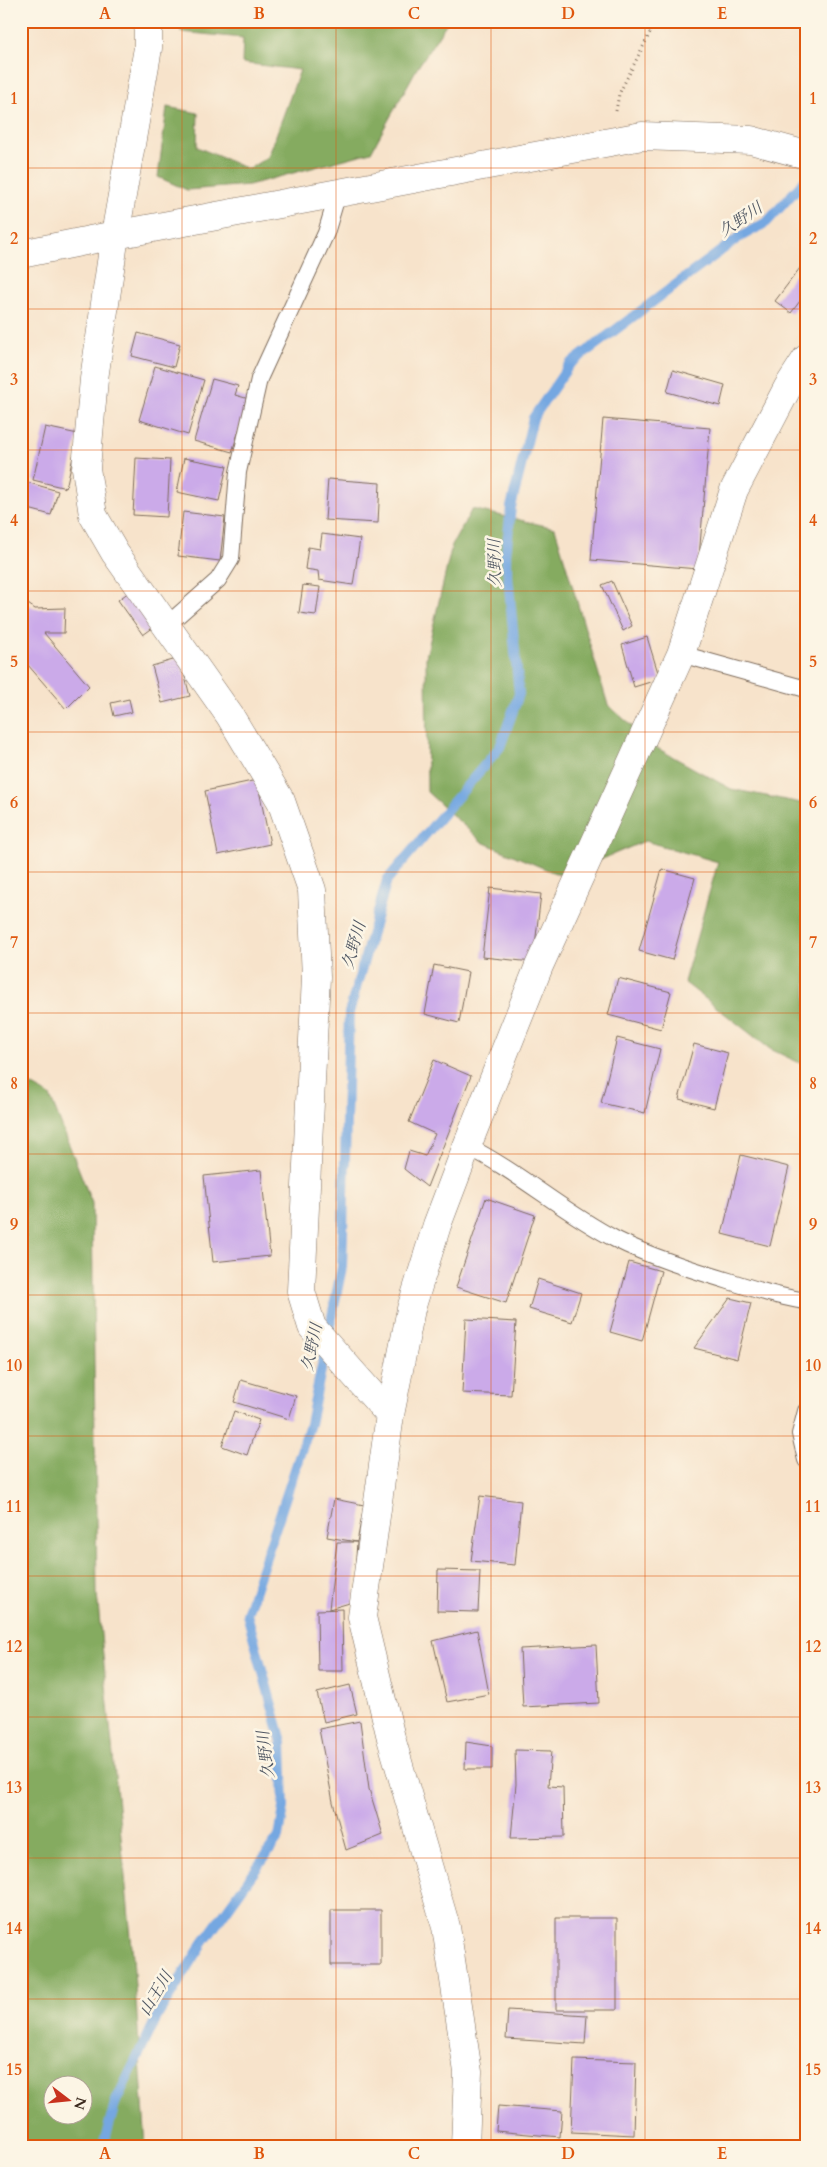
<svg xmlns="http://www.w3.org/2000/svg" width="827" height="2167" font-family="Cardo,'Noto Serif JP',serif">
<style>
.forest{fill:#85ab61;stroke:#606a40;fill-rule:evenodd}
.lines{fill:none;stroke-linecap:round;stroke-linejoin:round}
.stream{stroke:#75a7e1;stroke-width:10}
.building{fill:#cbaae9}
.service-casing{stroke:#7d6b5b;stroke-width:18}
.tertiary-casing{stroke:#7d6b5b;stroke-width:29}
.path{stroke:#7d6b5b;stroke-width:3;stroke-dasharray:1 4;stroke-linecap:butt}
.service{stroke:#fff;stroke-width:16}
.tertiary{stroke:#fff;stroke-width:28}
.grid{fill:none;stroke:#df570d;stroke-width:1;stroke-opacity:0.55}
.labels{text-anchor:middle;stroke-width:5;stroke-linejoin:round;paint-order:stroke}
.water-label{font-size:16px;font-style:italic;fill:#4f5662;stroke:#fcf5e5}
.neatline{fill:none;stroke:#df570d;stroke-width:2}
.grid-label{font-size:16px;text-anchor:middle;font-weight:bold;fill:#df570d}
</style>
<rect width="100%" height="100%" fill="#fcf5e5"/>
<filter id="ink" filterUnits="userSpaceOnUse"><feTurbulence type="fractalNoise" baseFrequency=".02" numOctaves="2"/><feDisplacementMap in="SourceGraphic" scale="10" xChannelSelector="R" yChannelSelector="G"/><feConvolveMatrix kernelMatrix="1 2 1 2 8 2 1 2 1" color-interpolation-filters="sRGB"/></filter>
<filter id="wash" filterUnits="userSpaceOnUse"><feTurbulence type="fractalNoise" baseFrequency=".0096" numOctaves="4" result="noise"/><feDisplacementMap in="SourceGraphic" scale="20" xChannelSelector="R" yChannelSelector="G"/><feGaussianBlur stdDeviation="1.12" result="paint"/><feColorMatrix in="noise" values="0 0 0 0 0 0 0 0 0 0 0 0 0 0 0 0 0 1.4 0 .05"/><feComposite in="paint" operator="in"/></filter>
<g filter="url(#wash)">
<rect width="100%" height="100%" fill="#f7e3cb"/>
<!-- forest -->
<path class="forest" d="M180,21h268l-32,49 -45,82 -122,33 -62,5 -29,-13 9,-70 31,6 -1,34 51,22 20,-12 32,-87 -58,-7 1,-25 -62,-6z
M472,509l83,19 53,177 49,43 74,41 75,15v262l-36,-17 -86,-67 34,-120 -73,-21 -83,35 -80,-34 -55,-50 -1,-135 26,-112z
M21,1079l29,17 42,107 5,391 36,363 13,189h-125zM52,2084h30v30h-30z"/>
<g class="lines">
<!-- stream -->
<path class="stream" d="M103,2146l13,-45 42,-86 45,-72 76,-106 5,-29 -2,-66 -35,-128 63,-190 32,-157 7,-254 38,-133 113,-133 19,-53 -13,-139 5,-48 22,-89 37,-54 168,-126 29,-16 39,-43"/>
</g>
<g id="blocks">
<!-- building -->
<path class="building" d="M806,260v33l-15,20 -16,-12z
M138,333l42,11 -6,23 -42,-11z
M155,366l49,14 -16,55 -49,-15z
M673,370l52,15 -5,21 -53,-14z
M212,379l26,7 -3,9 14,4 -17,53 -38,-11z
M603,419l107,9 -12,141 -107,-9z
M45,427l33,7 -12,54 -33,-8z
M136,458l34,2 -3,57 -34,-2z
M184,458l43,8 -8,35 -42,-9z
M328,479l52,4 -2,40 -53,-3z
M26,482l32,9 -7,24 -30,-8z
M183,512l42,5 -5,44 -42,-5z
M322,534l38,5 -7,46 -34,-5 -1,-9 -13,-2 3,-22 12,2z
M612,581l20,45 -9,5 -21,-46z
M303,585l17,2 -4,28 -17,-2z
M129,592l25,35 -11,8 -25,-35z
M21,599l14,10 30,-1 -1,25h-20l45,53 -23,23 -45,-52z
M647,637l13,42 -26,8 -12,-42z
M180,658l10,38 -28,7 -10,-37z
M129,699l3,13 -18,4 -3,-13z
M257,780l13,64 -52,11 -13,-64z
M662,869l33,9 -23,82 -33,-9z
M490,888l51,6 -8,68 -51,-5z
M434,965l34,7 -9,51 -34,-9z
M618,978l53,14 -10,37 -53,-14z
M617,1038l43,11 -15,64 -44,-10z
M694,1044l34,9 -14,55 -35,-9z
M434,1060l37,16 -44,111 -23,-18 5,-18 16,5 10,-22 -26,-12z
M741,1155l48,12 -19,79 -48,-12z
M261,1170l9,86 -57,6 -9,-86z
M486,1198l49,17 -29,88 -50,-16z
M629,1262l32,9 -19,70 -32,-9z
M538,1279l43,14 -9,29 -43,-13z
M730,1298l21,5 -14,56 -43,-11z
M466,1319l50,3 -5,73 -49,-2z
M241,1380l55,16 -7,23 -55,-17z
M234,1411l25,9 -12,35 -25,-9z
M480,1496l41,5 -6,64 -44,-4z
M334,1499l30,6 -7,37 -30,-5z
M337,1542h20l-4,60 -24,7z
M438,1570l42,1 -2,41 -41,-1z
M342,1609l1,62h-25l-1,-61z
M477,1630l12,64 -42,8 -14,-61z
M596,1645l3,58 -76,4 -3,-58z
M350,1685l7,29 -33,8 -7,-29z
M360,1721l9,68 14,46 -37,15 -13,-48 -14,-73z
M466,1742l26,4v23h-27z
M515,1750l36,1 -3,35 15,1 1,50 -53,1 5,-54z
M331,1910h50v55h-50z
M556,1918h61v92h-61z
M508,2010l79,5 -2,29 -79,-5z
M574,2060l62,2 -2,73 -63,-3z
M498,2106l64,5 -2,26 -64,-6z"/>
</g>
</g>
<g filter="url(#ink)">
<use href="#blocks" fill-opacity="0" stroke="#7d6b5b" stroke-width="1"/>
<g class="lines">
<defs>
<path id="service" d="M167,625l51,-45 13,-21 7,-87 21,-93 67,-146 12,-40
M681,654l125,35
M467,1146c52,26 96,66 148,93 36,18 75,30 114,42 25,8 50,16 77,20
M806,1411l-6,23 6,26"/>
<path id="tertiary" d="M148,21v27l-33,187 -21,144 -8,89 7,47 22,38 115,163 51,85 31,89 4,87 -15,314 11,36 78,88
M21,254l94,-19 527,-99 109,4 55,15
M465,2146l3,-74 -22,-145 -55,-189 -29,-121 28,-202 21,-106 26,-84 30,-79 72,-180 142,-312 53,-164 54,-103 18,-28"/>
</defs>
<!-- service casing -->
<use href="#service" class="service-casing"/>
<!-- tertiary casing -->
<use href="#tertiary" class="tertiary-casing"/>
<!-- path -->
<path class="path" d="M616,111l3,-17 37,-73"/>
<!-- service -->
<use href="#service" class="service"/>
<!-- tertiary -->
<use href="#tertiary" class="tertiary"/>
</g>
</g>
<!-- grid -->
<path class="grid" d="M182,21v2125M336,21v2125M491,21v2125M645,21v2125M21,168h785M21,309h785M21,450h785M21,591h785M21,732h785M21,872h785M21,1013h785M21,1154h785M21,1295h785M21,1436h785M21,1576h785M21,1717h785M21,1858h785M21,1999h785"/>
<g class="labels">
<!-- water labels -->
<g class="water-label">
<text transform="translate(740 219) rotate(-34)" y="6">久野川</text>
<text transform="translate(494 563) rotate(-91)" y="6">久野川</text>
<text transform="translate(353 945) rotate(-74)" y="6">久野川</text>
<text transform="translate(311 1347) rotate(-78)" y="6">久野川</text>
<text transform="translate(265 1755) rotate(-97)" y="6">久野川</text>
<text transform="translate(155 1993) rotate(-59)" y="6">山王川</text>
</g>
</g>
<!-- margin -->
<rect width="827" height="2167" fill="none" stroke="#fcf5e5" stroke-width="55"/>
<!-- north arrow -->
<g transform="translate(68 2100) rotate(106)"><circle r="24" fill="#fcf5e5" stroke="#afa495"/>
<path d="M0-4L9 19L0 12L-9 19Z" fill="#c8321e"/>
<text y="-8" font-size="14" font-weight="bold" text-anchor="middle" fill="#3b2a1e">N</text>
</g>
<rect x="28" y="28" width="772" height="2112" class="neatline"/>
<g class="grid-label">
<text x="105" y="19">A</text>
<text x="259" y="19">B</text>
<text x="414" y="19">C</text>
<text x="568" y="19">D</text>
<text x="722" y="19">E</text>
<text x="14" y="104">1</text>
<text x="813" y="104">1</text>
<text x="14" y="244">2</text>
<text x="813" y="244">2</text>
<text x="14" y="385">3</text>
<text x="813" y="385">3</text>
<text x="14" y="526">4</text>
<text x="813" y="526">4</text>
<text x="14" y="667">5</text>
<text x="813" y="667">5</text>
<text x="14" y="808">6</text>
<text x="813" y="808">6</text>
<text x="14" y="948">7</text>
<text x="813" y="948">7</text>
<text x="14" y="1089">8</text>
<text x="813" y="1089">8</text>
<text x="14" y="1230">9</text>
<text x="813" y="1230">9</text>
<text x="14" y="1371">10</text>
<text x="813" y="1371">10</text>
<text x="14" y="1512">11</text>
<text x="813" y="1512">11</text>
<text x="14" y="1652">12</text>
<text x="813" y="1652">12</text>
<text x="14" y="1793">13</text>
<text x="813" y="1793">13</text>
<text x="14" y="1934">14</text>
<text x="813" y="1934">14</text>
<text x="14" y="2075">15</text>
<text x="813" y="2075">15</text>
<text x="105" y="2159">A</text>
<text x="259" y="2159">B</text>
<text x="414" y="2159">C</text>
<text x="568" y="2159">D</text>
<text x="722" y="2159">E</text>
</g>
</svg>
